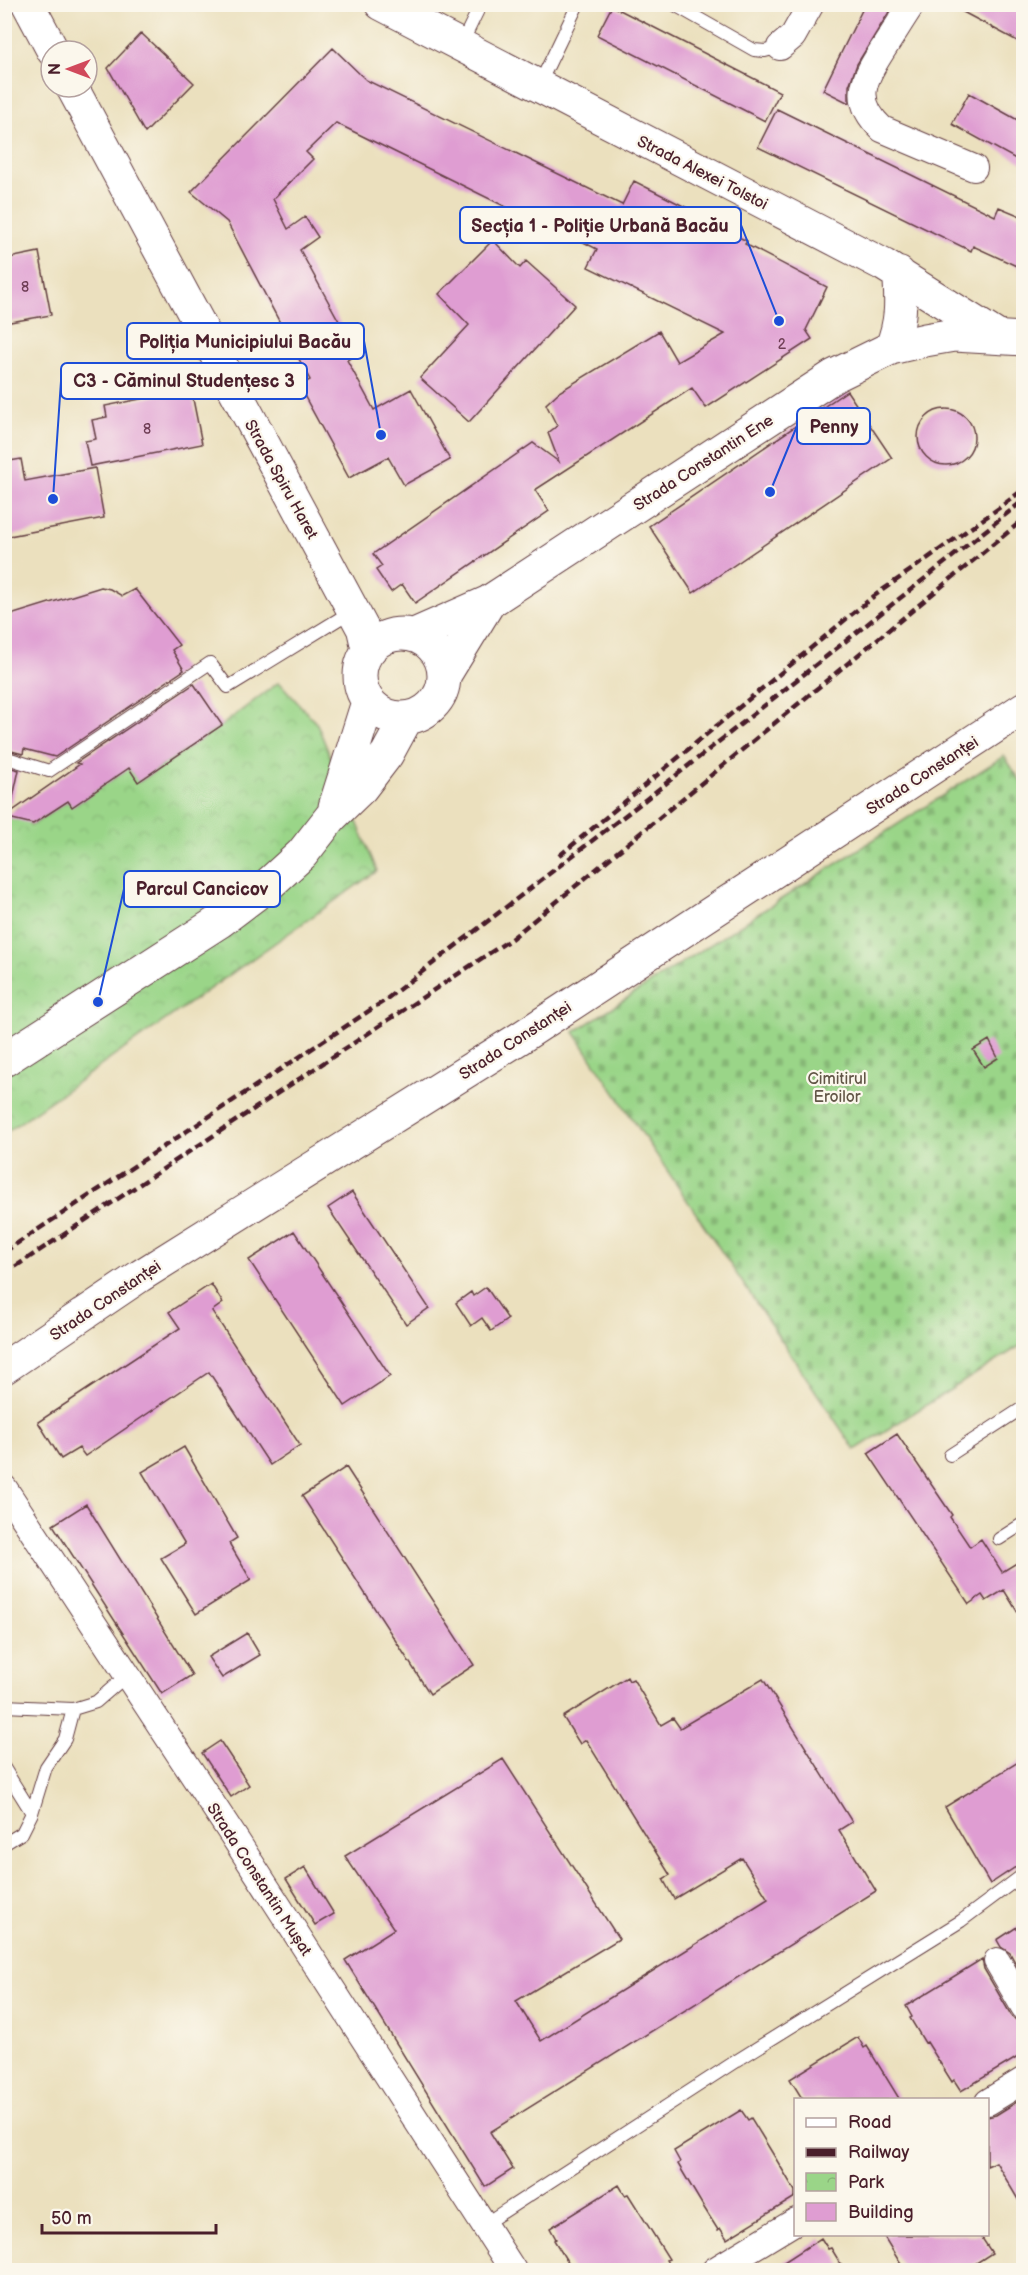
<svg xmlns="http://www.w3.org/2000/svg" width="1028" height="2275" font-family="'Balsamiq Sans',sans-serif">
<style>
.cemetery{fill:url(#cemetery-stones);stroke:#727a5a;stroke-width:1.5}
.park{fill:url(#park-crowns);stroke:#727a5a;stroke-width:1.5}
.building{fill:#df9dd2}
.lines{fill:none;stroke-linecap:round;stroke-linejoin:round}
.service-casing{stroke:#623c41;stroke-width:14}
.minor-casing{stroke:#623c41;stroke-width:28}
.tertiary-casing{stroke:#623c41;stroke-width:34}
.secondary-casing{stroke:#623c41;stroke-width:35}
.service{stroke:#fff;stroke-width:12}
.minor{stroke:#fff;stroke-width:26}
.tertiary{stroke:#fff;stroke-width:32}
.secondary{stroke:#fff;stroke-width:33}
.rail{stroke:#4a1f2b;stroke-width:4.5;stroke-dasharray:9 4.5;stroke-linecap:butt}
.labels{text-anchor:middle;stroke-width:4.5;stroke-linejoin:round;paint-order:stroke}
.number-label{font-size:14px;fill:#6f3e55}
.street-label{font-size:16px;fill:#4a1f2b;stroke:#fbf7ec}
.park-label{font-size:16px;fill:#625647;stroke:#fbf7ec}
.leader{fill:none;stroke:#1d4ed8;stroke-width:2}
.callout-dot{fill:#1d4ed8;stroke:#fbf7ec;stroke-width:2}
.callout{fill:#fbf7ec;stroke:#1d4ed8;stroke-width:2}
.callout-label{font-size:18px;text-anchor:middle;font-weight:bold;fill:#4a1f2b}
</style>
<defs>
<pattern id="cemetery-stones" width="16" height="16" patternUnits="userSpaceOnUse" patternTransform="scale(1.5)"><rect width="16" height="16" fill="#9ad588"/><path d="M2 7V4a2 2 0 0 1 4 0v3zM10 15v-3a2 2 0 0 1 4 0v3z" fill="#86b676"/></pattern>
<pattern id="park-crowns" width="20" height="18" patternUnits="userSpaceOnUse" patternTransform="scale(1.5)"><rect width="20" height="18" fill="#9ad588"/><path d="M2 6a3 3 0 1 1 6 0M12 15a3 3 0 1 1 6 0" fill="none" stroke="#86b676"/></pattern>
</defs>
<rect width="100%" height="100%" fill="#fbf7ec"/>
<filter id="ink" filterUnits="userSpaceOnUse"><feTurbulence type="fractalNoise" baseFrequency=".0167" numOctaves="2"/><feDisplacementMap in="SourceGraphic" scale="12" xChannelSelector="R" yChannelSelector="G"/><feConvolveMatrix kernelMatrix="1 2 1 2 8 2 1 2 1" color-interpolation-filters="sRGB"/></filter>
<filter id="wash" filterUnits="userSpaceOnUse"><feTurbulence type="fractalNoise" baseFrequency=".008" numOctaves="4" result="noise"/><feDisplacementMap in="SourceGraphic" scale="24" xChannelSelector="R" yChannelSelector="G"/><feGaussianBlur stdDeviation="1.35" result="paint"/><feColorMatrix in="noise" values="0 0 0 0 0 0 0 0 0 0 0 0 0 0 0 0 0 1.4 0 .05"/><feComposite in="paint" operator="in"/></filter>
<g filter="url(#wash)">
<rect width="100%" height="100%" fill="#ebe0be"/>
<!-- cemetery -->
<path class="cemetery" d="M1004,756l20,30 -1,558 -168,106 -281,-418z"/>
<!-- park -->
<path class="park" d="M279,682l38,42 60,147 -372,262v-316l3,1 10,-11 13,19 37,-25 5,5 56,-38 10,14 83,-57z"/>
<g id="blocks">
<!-- building -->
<path class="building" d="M865,4h29l-37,60 -8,22v17l-26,-13z
M948,4h75v40z
M612,6l168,86 -15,29 -168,-86z
M141,33l53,50 -49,50 -37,-65z
M333,48l33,32 256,125 12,-24 85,43 -1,3 29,14 -2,3 82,43 -21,43 6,9 -106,69 -14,-20 -157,102 14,21 -134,92 -13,-19 -11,8 -15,-22 6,-4 -9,-12 160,-111 26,19 -11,-29 9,-7 -11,-22 13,-12 100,-61 18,31 48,-28 -137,-67 9,-18 -35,-18 -1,3 -225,-111 -30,29 7,7 -40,40 15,30 17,-12 13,20 -18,13 57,104 -10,6 27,50 37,-21 39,71 -46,25 -16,-28 -39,21 -50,-92 11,-6 -83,-158 -36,-30z
M969,93l54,30v40l-71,-39z
M777,109l218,107 4,-9 24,10v52l-50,-23 -2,5 -213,-104z
M493,240l27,28 6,-7 49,44 -106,117 -49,-44 49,-53 -30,-31z
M39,252l12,63 -47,8v-64z
M191,389l11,55 -112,22 -5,-25 11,-2 -4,-19 15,-3 -2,-11z
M847,391l45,67 -199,135 -44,-67z
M918 437a28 28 0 1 1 56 0a28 28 0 1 1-56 0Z
M21,459l4,22 70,-13 9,50 -100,19v-75z
M101,587l9,2 12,7 13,-7 44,56 -7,5 12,20 -129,87 -31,-8 -1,5 -19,-5v-132z
M194,684l28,41 -84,57 -9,-14 -57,39 -4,-6 -35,23 -29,-7 76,-53 -4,-1z
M4,766l15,4 -7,32 -8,-1z
M989,1040l9,18 -14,9 -11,-17z
M352,1192l77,116 -23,16 -78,-116z
M294,1231l96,145 -45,30 -96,-146z
M211,1284l12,19 -11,8 88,134 -30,20 -61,-93 -124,84 -6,-8 -18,11 -23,-37 142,-94 -11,-16z
M486,1287l22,32 -17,12 -9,-13 -11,8 -15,-23 15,-11 2,4z
M897,1434l55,81 -2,2 20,30 11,-8 21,33 21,-13v62l-19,-31 -18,11 -4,-6 -13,9 -101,-151z
M184,1447l53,91 -8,5 22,37 -55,34 -35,-56 24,-14 -43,-72z
M346,1467l128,198 -44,29 -128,-198z
M86,1504l106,171 -30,19 -109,-169z
M247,1633l13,22 -38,23 -14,-21z
M627,1677l2,4 4,-2 28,46 12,-7 7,10 83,-49 89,143 -13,8 37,61 -386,241 23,37 -28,18 -140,-227 49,-31 -49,-73 158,-97 116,180 -103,62 25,40 227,-142 -26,-41 -68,41 -11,-20 7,-4 -84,-135 -6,4 -17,-27z
M220,1741l29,44 -18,12 -29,-44z
M1023,1759v103l-33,22 -45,-77z
M305,1867l29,47 -19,11 -29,-46z
M1023,1923v54l-13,-24 -9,-6 -4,-7z
M982,1959l2,10 27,46 5,5 7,2v32l-62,37 -7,-11 -2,2 -25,-40 -2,1 -15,-25 2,-1 -6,-11z
M858,2037l6,11 3,-2 33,54h-97l-13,-21z
M1023,2098v110l-27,-46 -9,4v-49l9,-2z
M741,2110l7,10 3,-2 25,41 19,32v6l-68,42 -7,-11 -2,2 -15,-24 -25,-42 2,-2 -6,-11z
M619,2185l6,10 3,-1 41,65 -3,1 6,11h-99l-19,-31 2,-1 -6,-11z
M883,2235h97l12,18 -28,18h-59z
M821,2238l7,11 3,-1 14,23h-75z"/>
</g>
</g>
<g filter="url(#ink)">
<use href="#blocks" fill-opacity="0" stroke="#623c41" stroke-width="1.5"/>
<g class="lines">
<defs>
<path id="service" d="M673,4l81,46 11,1 15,-4
M461,45l20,-41
M539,85l39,-81
M4,757l45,14 161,-108 18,24 124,-76
M950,1455l74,-48
M999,1539l25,-16
M4,1706l69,3 23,-7 30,-26
M4,1768l28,45 -10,20 -18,11
M32,1813l14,-46 19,-28 8,-30
M483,2225l250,-162 228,-142 63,-47"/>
<path id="minor" d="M912,4c-10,15 -19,30 -29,45 -19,30 -32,51 -1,80l92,39
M780,47l13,-11 18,-32
M4,1488l228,346 281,436
M997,1961l27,46
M988,2102l36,-22
M715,2270l81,-49"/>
<path id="tertiary" d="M28,4l25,47
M381,4l503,261 113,71
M72,87l291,542 5,22
M891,348c11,-27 10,-46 8,-75
M4,1368l136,-92 380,-238 504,-330"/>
<path id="secondary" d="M360 676a42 42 0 1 1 84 0a42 42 0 1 1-84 0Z
M414,635l75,-33 345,-226 57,-28 34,-8 29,-5 70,4
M445,674l44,-72
M335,807l33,-105
M4,1060l216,-139 49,-37 33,-30 29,-37 30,-29 26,-34 19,-35"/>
</defs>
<!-- service casing -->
<use href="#service" class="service-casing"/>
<!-- minor casing -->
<use href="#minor" class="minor-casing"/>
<!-- tertiary casing -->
<use href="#tertiary" class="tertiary-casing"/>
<!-- secondary casing -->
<use href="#secondary" class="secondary-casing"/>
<!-- service -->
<use href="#service" class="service"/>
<!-- minor -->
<use href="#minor" class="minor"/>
<!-- tertiary -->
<use href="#tertiary" class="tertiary"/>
<!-- secondary -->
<use href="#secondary" class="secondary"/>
<!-- rail -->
<path class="rail" d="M559,856l315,-260 125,-88 25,-19
M4,1252l380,-251 261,-201 379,-300
M4,1274l507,-335 513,-420"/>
</g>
</g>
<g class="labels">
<!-- number labels -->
<g class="number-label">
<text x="25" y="292">8</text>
<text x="782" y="349">2</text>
<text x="147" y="434">8</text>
</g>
<!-- street labels -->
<g class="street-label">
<text transform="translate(703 172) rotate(27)" y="6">Strada Alexei Tolstoi</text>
<text transform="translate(703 462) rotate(-33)" y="6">Strada Constantin Ene</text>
<text transform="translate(282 479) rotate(61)" y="6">Strada Spiru Haret</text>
<text transform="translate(922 775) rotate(-33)" y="6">Strada Constanței</text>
<text transform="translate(515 1040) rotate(-33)" y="6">Strada Constanței</text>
<text transform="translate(105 1300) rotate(-34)" y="6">Strada Constanței</text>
<text transform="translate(260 1879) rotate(57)" y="6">Strada Constantin Mușat</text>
</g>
<!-- park labels -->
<g class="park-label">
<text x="837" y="1084">Cimitirul<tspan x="837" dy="18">Eroilor</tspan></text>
</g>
</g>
<!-- callouts -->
<path class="leader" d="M779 321L741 225M381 435L364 341M53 499L61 381M770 492L797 426M98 1002L124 889"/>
<g class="callout-dot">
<circle cx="779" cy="321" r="6"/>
<circle cx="381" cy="435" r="6"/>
<circle cx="53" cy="499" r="6"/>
<circle cx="770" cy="492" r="6"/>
<circle cx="98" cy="1002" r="6"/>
</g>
<g class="callout">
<rect x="460" y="207" width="281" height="36" rx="6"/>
<rect x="127" y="323" width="237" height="36" rx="6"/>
<rect x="61" y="363" width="246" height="36" rx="6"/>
<rect x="797" y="408" width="73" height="36" rx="6"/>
<rect x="124" y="871" width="156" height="36" rx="6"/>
</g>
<g class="callout-label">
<text x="600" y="232">Secția 1 - Poliție Urbană Bacău</text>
<text x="245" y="348">Poliția Municipiului Bacău</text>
<text x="184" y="387">C3 - Căminul Studențesc 3</text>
<text x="834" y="433">Penny</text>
<text x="202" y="895">Parcul Cancicov</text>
</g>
<!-- margin -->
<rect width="1028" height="2275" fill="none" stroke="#fbf7ec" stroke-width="24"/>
<!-- legend -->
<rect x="794" y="2098" width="195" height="138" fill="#fbf7ec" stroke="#b4a19f" stroke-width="1.5"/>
<rect x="806" y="2118" width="30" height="9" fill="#ffffff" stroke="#b4a19f" stroke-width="1.5"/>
<text x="848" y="2128" font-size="18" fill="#4a1f2b">Road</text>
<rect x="806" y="2148" width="30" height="9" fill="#4a1f2b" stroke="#b4a19f" stroke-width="1.5"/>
<text x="848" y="2158" font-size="18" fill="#4a1f2b">Railway</text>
<rect x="806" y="2173" width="30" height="18" fill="url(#park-crowns)" stroke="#b4a19f" stroke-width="1.5"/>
<text x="848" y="2188" font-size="18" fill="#4a1f2b">Park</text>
<rect x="806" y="2203" width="30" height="18" fill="#df9dd2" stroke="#b4a19f" stroke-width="1.5"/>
<text x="848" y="2218" font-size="18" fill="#4a1f2b">Building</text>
<!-- north arrow -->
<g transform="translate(69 69) rotate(270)"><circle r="28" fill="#fbf7ec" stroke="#b4a19f" stroke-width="1.5"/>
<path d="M0-4.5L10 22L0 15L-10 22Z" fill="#d1495b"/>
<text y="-9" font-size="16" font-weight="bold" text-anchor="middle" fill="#4a1f2b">N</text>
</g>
<!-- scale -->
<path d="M42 2224v9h174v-9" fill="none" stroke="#4a1f2b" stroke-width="3"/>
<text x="51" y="2224" font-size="18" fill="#4a1f2b" stroke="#fbf7ec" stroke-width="4.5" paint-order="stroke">50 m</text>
</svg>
